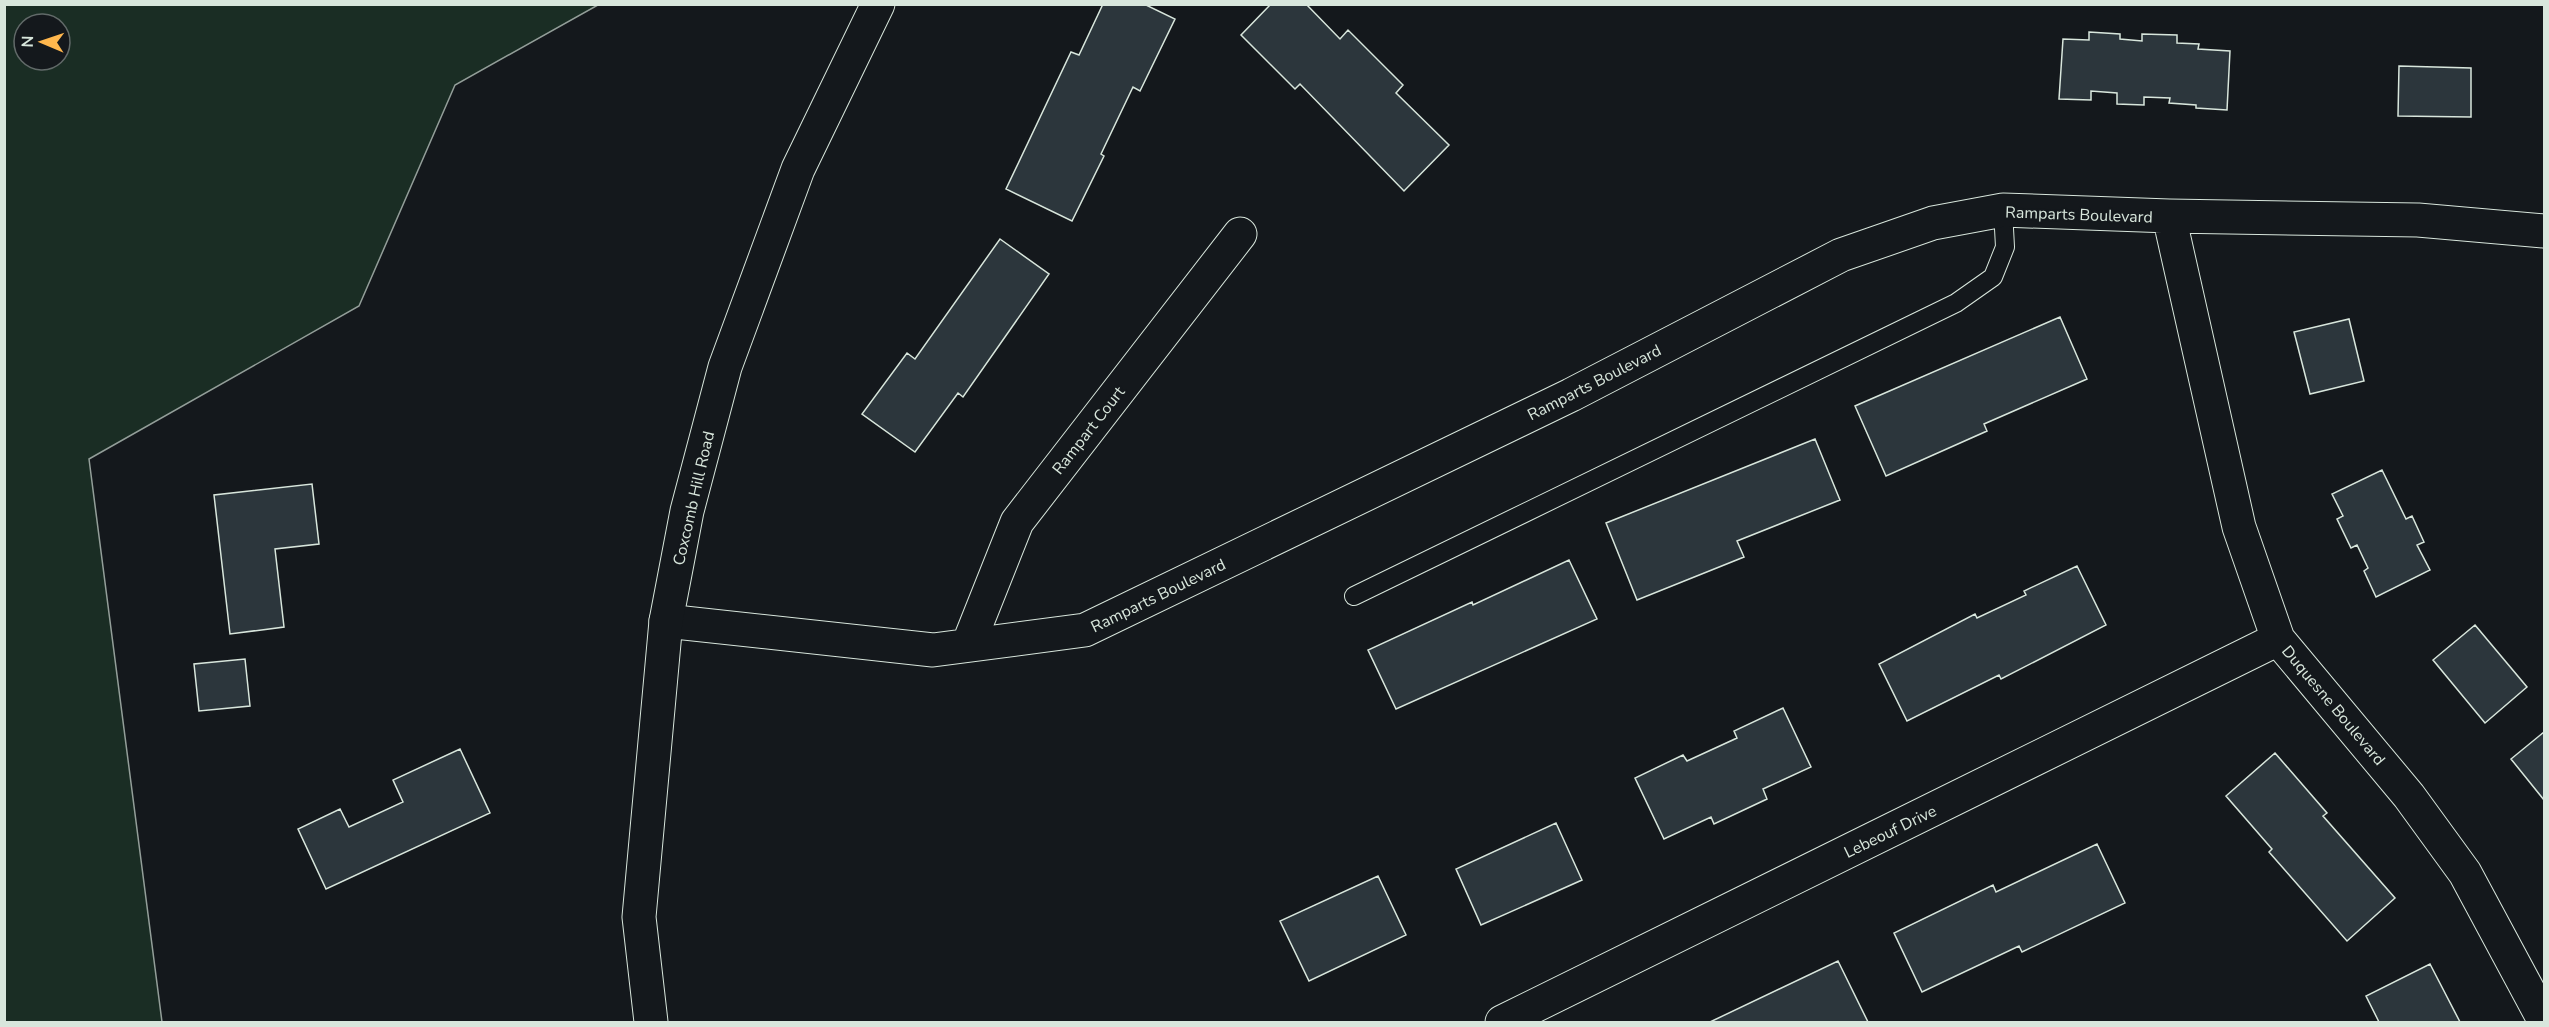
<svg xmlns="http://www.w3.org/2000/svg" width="2549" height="1027" font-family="'Nunito Sans',sans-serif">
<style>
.green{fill:#1a2d24;stroke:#939e99;stroke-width:1.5;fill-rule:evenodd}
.building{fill:#2c363c;stroke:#d8e6dc;stroke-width:1.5}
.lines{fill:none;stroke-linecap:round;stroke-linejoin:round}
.lane-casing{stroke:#d8e6dc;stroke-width:20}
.street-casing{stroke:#d8e6dc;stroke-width:35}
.secondary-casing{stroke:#d8e6dc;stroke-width:35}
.lane{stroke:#14181c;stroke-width:18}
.street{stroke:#14181c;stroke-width:33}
.secondary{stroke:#14181c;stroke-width:33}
.labels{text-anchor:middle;stroke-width:4.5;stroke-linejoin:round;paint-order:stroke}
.street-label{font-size:16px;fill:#d8e6dc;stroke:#14181c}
</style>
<rect width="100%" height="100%" fill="#14181c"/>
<!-- green -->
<path class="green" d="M5,4l593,1 -143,80 -96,221 -270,153 73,563h-157zM24,24h36v36h-36z"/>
<!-- building -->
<path class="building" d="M1103,4h41l31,15 -35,72 -7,-4 -32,67 3,2 -32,65 -66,-32 65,-137 8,3z
M1271,4h35l34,35 8,-9 55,55 -7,8 53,52 -45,46 -104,-107 -5,5 -54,-54z
M2089,32l31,2v5l22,2v-7l35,1v8l22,1 -1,5 32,2 -3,59 -31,-2v-3l-27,-2 1,-5 -26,-1v8l-27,-1v-11l-26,-2v9l-32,-1 4,-60 26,1z
M2399,66l72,2v49l-73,-1z
M1000,239l49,35 -86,123 -5,-4 -43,59 -53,-38 45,-61 8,6z
M2060,317l27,62 -103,45 3,7 -101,45 -31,-70z
M2349,319l15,62 -54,13 -16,-62z
M1815,439l25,61 -103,41 7,16 -107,43 -31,-77z
M2382,470l24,49 6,-3 12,26 -7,3 13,25 -54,27 -12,-26 4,-3 -11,-23 -6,3 -14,-29 6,-3 -11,-22z
M312,484l7,60 -44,5 9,78 -54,7 -16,-139z
M1569,560l28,59 -201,90 -28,-59 104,-48 1,3z
M2077,566l29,59 -105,54 -2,-4 -92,46 -28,-57 96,-50 2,4 49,-23 -2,-4z
M2475,625l52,62 -42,36 -52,-63z
M245,659l5,47 -51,5 -5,-47z
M1783,708l28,59 -48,22 4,10 -53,25 -3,-7 -47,22 -29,-61 48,-23 4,6 50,-23 -3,-7z
M2544,732v68l-33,-41z
M460,749l30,64 -164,76 -28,-60 42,-20 9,18 54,-25 -10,-22z
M2275,753l52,60 -4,3 72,82 -48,43 -78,-89 3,-3 -46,-53z
M1556,823l26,57 -101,45 -25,-56z
M2097,844l28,59 -103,49 -3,-6 -97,46 -28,-59 99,-48 3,7z
M1378,876l28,59 -97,46 -29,-60z
M1838,961l30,61h-158z
M2430,964l30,58h-81l-13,-26z"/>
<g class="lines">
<defs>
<path id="lane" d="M1354,596l602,-293 37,-26 12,-30 -2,-37"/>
<path id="street" d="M2169,216l70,311 39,112 131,157 56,77 79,147
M666,621l267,29 152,-20 486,-235 270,-140 92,-32 70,-13 166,6 249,4 126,11
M968,645l49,-123 223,-288
M1502,1022l776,-383"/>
<path id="secondary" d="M651,1022l-12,-105 27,-296 21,-110 38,-144 73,-198 80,-165"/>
</defs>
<!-- lane casing -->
<use href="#lane" class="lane-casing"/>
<!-- street casing -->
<use href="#street" class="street-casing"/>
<!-- secondary casing -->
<use href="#secondary" class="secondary-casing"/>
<!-- lane -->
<use href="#lane" class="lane"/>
<!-- street -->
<use href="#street" class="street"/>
<!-- secondary -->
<use href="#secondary" class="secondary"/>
</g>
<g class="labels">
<!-- street labels -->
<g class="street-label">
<text transform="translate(2079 214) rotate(2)" y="6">Ramparts Boulevard</text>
<text transform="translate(1594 382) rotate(-27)" y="6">Ramparts Boulevard</text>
<text transform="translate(1088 430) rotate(-52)" y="6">Rampart Court</text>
<text transform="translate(693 498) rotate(-77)" y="6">Coxcomb Hill Road</text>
<text transform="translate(1158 595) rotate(-26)" y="6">Ramparts Boulevard</text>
<text transform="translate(2334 705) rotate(50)" y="6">Duquesne Boulevard</text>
<text transform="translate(1890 831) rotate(-26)" y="6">Lebeouf Drive</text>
</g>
</g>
<!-- border -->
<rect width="2549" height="1027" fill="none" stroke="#d8e6dc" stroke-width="12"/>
<!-- north arrow -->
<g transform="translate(42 42) rotate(272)"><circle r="28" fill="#14181c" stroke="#626a69" stroke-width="1.5"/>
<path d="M0-4.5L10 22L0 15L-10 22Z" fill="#ffb74d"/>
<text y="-9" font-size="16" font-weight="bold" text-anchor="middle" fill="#d8e6dc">N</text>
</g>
</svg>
